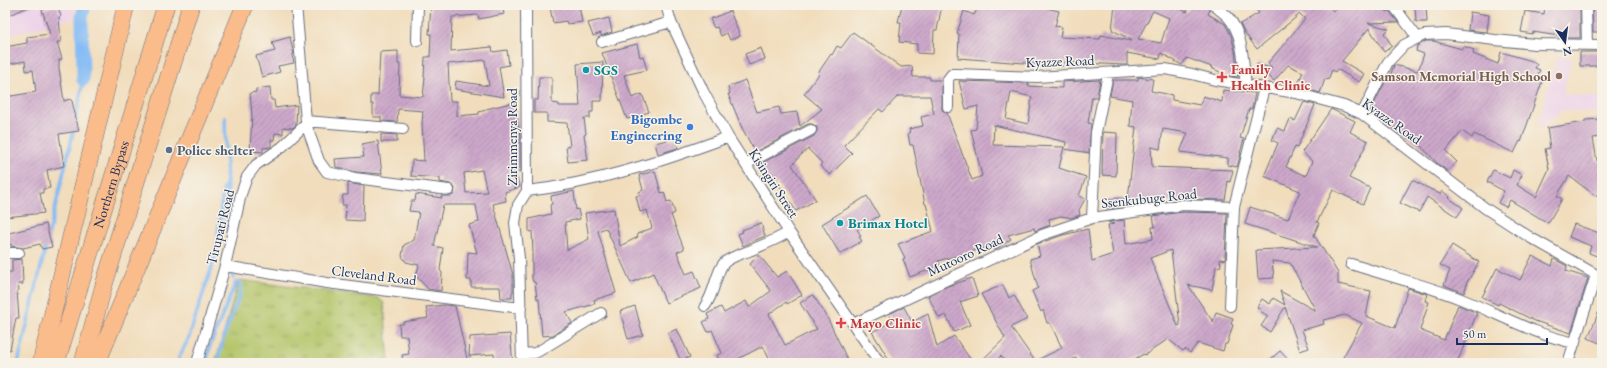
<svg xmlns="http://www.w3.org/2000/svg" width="1607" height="368" font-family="'EB Garamond',serif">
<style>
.built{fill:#edd1e9}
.grass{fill:url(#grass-tufts);stroke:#677a64}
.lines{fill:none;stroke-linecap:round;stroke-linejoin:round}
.stream{stroke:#85bcf5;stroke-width:3.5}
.canal{stroke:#85bcf5;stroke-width:13}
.building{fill:url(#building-hatch);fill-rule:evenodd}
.street-casing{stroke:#666c7f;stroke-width:12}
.highway-casing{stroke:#666c7f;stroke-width:18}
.street{stroke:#fff;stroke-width:10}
.highway{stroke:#fabc8b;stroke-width:17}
.culture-dot{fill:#0f9aa8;stroke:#f7f3e8;stroke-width:1.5}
.education-dot{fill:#8d6e63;stroke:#f7f3e8;stroke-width:1.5}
.health-dot{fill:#e0444e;stroke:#f7f3e8;stroke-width:1.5}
.shop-dot{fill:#3f7fe0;stroke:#f7f3e8;stroke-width:1.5}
.service-dot{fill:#5c6f8a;stroke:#f7f3e8;stroke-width:1.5}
.labels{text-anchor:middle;stroke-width:3;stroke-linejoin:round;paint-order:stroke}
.street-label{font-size:14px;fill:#1b2f5e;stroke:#f7f3e8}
.health-label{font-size:14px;font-weight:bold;fill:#be3a42;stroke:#f7f3e8;text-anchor:start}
.culture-label{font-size:14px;font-weight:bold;fill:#0d838f;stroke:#f7f3e8;text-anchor:start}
.education-label{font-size:14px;font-weight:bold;fill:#785e54;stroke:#f7f3e8;text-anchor:end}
.shop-label{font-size:14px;font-weight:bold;fill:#366cbe;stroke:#f7f3e8;text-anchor:end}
.service-label{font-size:14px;font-weight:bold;fill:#4e5e75;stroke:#f7f3e8;text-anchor:start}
</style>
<defs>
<pattern id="grass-tufts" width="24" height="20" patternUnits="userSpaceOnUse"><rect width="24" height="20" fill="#b3c569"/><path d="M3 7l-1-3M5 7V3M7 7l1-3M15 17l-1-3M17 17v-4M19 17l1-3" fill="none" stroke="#91a05a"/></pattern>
<pattern id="building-hatch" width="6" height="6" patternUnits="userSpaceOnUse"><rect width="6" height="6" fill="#cda8ca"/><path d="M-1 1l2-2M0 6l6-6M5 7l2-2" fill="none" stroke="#a689a7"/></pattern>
</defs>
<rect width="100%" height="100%" fill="#f7f3e8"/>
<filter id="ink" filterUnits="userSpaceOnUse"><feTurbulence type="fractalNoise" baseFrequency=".025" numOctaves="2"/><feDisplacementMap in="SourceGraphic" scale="8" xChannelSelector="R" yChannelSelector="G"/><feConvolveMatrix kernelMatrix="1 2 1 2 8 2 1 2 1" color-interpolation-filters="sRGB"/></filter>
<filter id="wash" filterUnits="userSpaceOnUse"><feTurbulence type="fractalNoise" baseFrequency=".012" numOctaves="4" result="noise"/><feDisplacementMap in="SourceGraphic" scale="16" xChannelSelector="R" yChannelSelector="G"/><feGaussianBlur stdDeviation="0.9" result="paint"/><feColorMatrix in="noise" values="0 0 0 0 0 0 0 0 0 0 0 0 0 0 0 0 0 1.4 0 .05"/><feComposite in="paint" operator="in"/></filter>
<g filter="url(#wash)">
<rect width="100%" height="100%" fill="#f1ddbc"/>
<!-- built -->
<path class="built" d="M5,5h71l-2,13 -69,18z
M1557,55l15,3 -9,36 37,3v16l-41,-3 -2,7 -4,-1 -2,5 -5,-1 -2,7 -6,-1z"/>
<!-- grass -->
<path class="grass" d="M239,280l139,18 6,5 5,60h-174z"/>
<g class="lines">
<!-- stream -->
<path class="stream" d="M225,117l3,116
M75,123l8,-43
M232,269l1,9
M18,363l56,-234
M178,363l1,-6 9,-17 25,-77 4,-20 6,-53 4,-9
M207,363l2,-15 27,-66
M217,363l8,-30 15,-39v-13"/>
<!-- canal -->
<path class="canal" d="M83,80l-1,-63 3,-12"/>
</g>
<g id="blocks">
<!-- building -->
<path class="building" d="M5,5h28l-28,12z
M57,5l4,11 -2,1 2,25h-4l5,17 -3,1v8l5,33 6,-2 2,2 7,30 -20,3 5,32 -17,4 3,18 -7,1v4h-3l4,20 -39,4v-120l31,-5 -3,-22 -7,1 -1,-10 -20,4v-18l22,-4v-6l23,-3 -8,-24z
M431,5h71l2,9 -25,5 -1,-4 -26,2 -1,34 41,-4 1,5 14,-2 2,15 -10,2 5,30 -49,-8 1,-8 33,5 -4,-26 -37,4 2,37h7v15l22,-2v-2l7,-2v-1l29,-7 5,34v36h-5l5,15 -15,5 1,9 -13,3 20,71v17h-1v6h-11l-1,-11h-29v-7h-4l1,-28 9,1 -8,-28 10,-3 -3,-17h-33l-9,41 9,2 -3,22 2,3 -1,18 -13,-2 -12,-13 3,-11 -13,-3 -4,-6 2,-11 10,-5 5,-28 -10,-1 2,-10h4l1,-7 26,4 -1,-2h10l3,-2 1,-6 -5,-4 -10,-2v-4l-29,-2 1,-16 12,1 -2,-38 1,-12 -25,-2 -1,13 -16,-1v-4h-8v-13h-2v-9h7l2,-43 18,-1v13h2l-1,31 24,2 2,-20h-1l1,-20h5l1,-23h-2zM482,170l5,22 -21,1 -2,-20z
M563,5h16l3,17 -15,2 -1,-3 -13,2 -3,-16z
M902,5h40l-5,25h-3l-1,24 -16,-1v-9l-18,-2 2,-20h-3z
M979,5h55l25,6 -4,15 7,1 -2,10 40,2 1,-4 30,6 1,-1 -20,-10 3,-25h57l15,7 3,-7h18l2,5 -2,4 17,10 6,11 4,16 3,26 -9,-1 -18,-8 1,-1 -25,-9 -5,7 -21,-12 -1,6 -33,-6v12h-4l-59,-3v4l-106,-8 1,-24 -2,-1 7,-22 10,4zM1153,11l16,7 -8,25 -23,-4z
M1264,5h64l5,6 8,-6h21l3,5 7,-5h11l4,7 2,-1 9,11 -30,1 21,6 -5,4 8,13 -8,6 -15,-24 -27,33 22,13 -5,8 -22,-13 -2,3 -3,-2 -4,10 -3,-1 -5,14 -16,-5 1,-2 -7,-3 5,-11 -15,-7 -14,16 -18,-17 16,4 -4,-5 37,-44 -5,-5 -43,35 -13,-17 -4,-8 19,-11 -3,-4z
M1415,5h11l1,17h-11z
M1545,5h35v33h-21v-2l-26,-4 -1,2 -11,-2 4,-21 19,3z
M1592,5h7l2,27h-8z
M730,11l10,25 -10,4 -3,-7 -6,3 -4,-9 -3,1 -4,-9z
M1470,12l19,3 -2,17 -19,-2z
M609,18l3,14 -11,4v-3l-8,3 -5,-13z
M853,32l48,35 11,-1 1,11h17v3h12v30l5,3 25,67 10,-4 -11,-46 5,-1 2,-23 -12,3 -7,-28 70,2 -1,3 34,2v-6l38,-2 -3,17h-5l-4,26 3,1 -2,29 -24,-4 1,-7 -72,-17 -1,20 71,2 -5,21 27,9 -7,19 6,3 -6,11 1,5 -8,3 -11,-2 -12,3 1,6 -15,6 -1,-3 -26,7 3,4 -16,11 -3,-4 -54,15 2,5 -30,11 -7,-18 2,-1 -7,-14 35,-13 -7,-27h-1l-12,-59h-3l-2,-12h2l-1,-4 14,-3 -2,-9 13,-3 -4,-18h-32l-15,16 -4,-3 -35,36 8,8 -22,22 -10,-9 2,-3 -14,-14 -7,6 -9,10 24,35 -20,11 -19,-29 -5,6 -14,-23 56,-29 3,-5v-4l-5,-3h-4l-53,28 -13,-24 -14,-34h2l-2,-7 17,-7 12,32 22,-5 2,7 16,-2 3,14 22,-17 -18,-15 15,-20 -1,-1 13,-19 1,1 5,-9 4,2zM1011,92l21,5 -4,27 -22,-5z
M290,37l3,14 1,3 -2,1 2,8 -16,3 2,6 -18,5 -6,-21 19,-5 -3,-9z
M1426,41h7l29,8 1,-3 11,4 -1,4 25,10 3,-12 31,9 5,3 -2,4 5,2 -3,7 6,2 -22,63 -1,-1 -6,12 -40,-19 -2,4 -10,-7 -16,20 11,11 -10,9 -9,-7 -20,-21 -48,-31 17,-34 2,1 5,-14 24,6 6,-17 -8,-3 1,-5z
M637,44l3,13 3,-1 4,14 -23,5 8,23 10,-4 7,18 -22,7 -25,-66z
M761,48l4,11 -16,6 -4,-11z
M1580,52h22v14h-22z
M603,62l-1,39h-9v11h-3v6h-6l2,16 -2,1 4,25 -20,2 -2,-15 4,-1 -3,-23 -20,-1v-9h-13v-13h4l1,-23h13v26l7,1v2h21l-3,-42z
M1138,77l15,2 -2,12 21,4v5l28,5 3,-9 19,6 1,-12 32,3 -3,16h-3l-9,29 4,1 -4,14h1l-4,14 -9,-2v-7l-48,-6 8,-19 -25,-4 -3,20 -9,-2 1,20 81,3 -3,12 -2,-1 -3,19 -43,-1 -76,10 -1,-8 12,-3 11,1 8,-72 -6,-1 2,-26 -22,-4 3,-16h25z
M270,87l1,13h3l1,8 22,-3 -1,20 -3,3 -10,-1v7l-8,-1 -1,7h-3v7l-8,1v4l-13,-1 2,-36 -2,-22 6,-1v-3z
M1304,102l11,3 -18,43 -2,-1 -9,20 20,9 6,-15 -10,-9 29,-43 24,12 -5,11 18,9 -19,37 21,10 -7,16 -30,-14 -16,32 2,1 -5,12 24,38v11l33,7 -5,25 29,12 13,-40 19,6 -2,7 4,1 -9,28 24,10 14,-35 19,8 -20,50h-108l-7,-4 20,-36 -17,-8 -22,5 1,4 -22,6 7,18 -9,3 -15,-44 -15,25 -9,-6 7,-10 -8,-5 1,-1 -4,-3 5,-8 8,5 3,-6 12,7 -5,-14 36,20 -26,-48 -18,-2 2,17 -16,1 -2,-29 61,-3 -72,-23 5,-17 38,12 12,-28 -36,-15 14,-33 -6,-3 5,-12 8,3 5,-12 5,2z
M1602,119v18l-9,1 4,23h5v27l-6,8 -27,-20 -12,20 5,3 -14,24 -38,-23 -4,7 -8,-4 6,-12 -17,-9 6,-12 17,8 3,-8 9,5 -5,10 19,12 13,-28 -4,-20 5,-1 -3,-20 38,-6v-2z
M1103,132l14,1 -1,43 -14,-1z
M381,134l16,1v7h-16z
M675,138l3,10 -20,6 -3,-11z
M378,141l4,33 -26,-2 -20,-5 -1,-8 29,-2 -2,-13z
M655,171l6,22 3,-1 3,10 4,-1 4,12 -4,2 13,34 -7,3 9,22 8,-3 7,17 -35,15 -13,-30 -22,10 -25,-55 -8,3 18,62 -22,7 1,4 -29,8 6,11 -19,12 -11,1 -3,-37h-2l-2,-17h-2l-1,-4v-24h1l-1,-23 -3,1v-13l22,-5 -1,-9 2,-1 -1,-8 23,-5 2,19 2,-1 2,10 -15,3 2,28 22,-11 -4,-26 29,-4 6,37 18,-9 -1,-3 15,-6 -5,-18 -7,2 -4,-16 4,-1 -1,-3 4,-2 -4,-15z
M1412,180l28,14 2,-3 8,6 -1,1 14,10 -6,9 -30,-20 -8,15 -19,-9z
M348,183l16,3 -1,35 -18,-1 1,-15h-4l1,-10h5z
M867,196l12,20 -22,13 4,7 -2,1 3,4 -22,13 -18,-30z
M1183,212l44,1 -2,47 -5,-1 1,7 -5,1 -4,23 -24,-5 25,37 3,-10 17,6 -2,6 2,1 -6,19h-2l-2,7 -25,-8 -8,10 -5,-4 -2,2 -15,-12 -23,16 -1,-1 -17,9h-48l-3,-5 -11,5h-59l-5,-7 -7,7h-15l26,-25 -24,-44 22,-9 6,13 5,-3 13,24 -16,8 24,34 27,-13 -12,-25h-3l-4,-13 -2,2 -9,-21 6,-3 -8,-29 10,-3 -3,-12 26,-9 25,-6 4,32 21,-7 -5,-29 6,-1 -6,-2 16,-2 2,24 27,-5 -1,-12h3l-2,-11zM1171,250l9,75 -2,1 -28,-68z
M761,223l4,13 -22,10 -5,-12 5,-2 -1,-2z
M46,224l6,23 -10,2 -2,-5 -17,4 -12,-2v-2l-6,2v-12z
M1574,224l28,10v24l-13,-5 2,-7 -22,-9z
M1452,245l27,17 -13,22h1l-3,9 -20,-8 6,-15 -10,-5z
M759,255l18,22 10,-6 15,24 -15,9 -1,-2 -17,12 16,31 32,-16 -17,-26 13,-8 13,20 23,48h-78l-8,-17 -33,17h-10l-3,-8 5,-2 -10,-23 -4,2 -5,-10 6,-3 -2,-5 14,-7 3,6 22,-12 3,6 22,-16 -21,-27z
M1532,256l20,10 2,-7 13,7 -1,5 22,7 -17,55 -36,-12 -36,-18 -1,2 -16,-8 15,-29 23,12z
M22,259l1,25h-5l1,6 -2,1 2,27h-3l-6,32 -5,-1v-77h7v-12z
M972,278l6,18 -18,6 10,23 -16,7 -8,-17 -7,3 -11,-22 20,-10z
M1602,304v40l-14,-6z
M445,305l10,1 13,57h-65l-1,-8 7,-1 -2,-18h-7l-1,-12h4v-2l25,-4 -2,-11z
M635,306l8,29 -15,4 -8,-28z
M904,307l8,15 16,-8 9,33 17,-11 19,27h-82l-19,-31 21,-11 -4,-7z
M677,329l13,28 -9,4 -13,-28z
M510,334l3,29h-18l-1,-9 -25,2 1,-19z
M1280,351l11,12h-25z"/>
</g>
</g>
<g filter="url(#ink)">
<use href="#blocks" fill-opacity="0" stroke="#666c7f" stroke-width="1"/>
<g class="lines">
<defs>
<path id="street" d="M296,5l10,116 97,8
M666,5l5,17 33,71 24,44 61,95 91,131
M1214,5c4,4 10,8 14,12 16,18 15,47 18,69
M1393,5l24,32
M1586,5l1,40
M417,41l1,-36
M602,42l69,-20
M948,107v-28l4,-5h4l81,3 128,-8 27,5 23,6 81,13 48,13 18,8 123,94 46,30 71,40
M1362,114l26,-52 16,-17 20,-10 22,-1 49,6 40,4 67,1
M306,124l13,37 8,11 28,6 94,12
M746,164l65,-34
M527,191c69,-8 136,-30 201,-54
M1092,218l4,-86 12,-58
M5,253h14
M1351,264c37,12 75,21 110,35 38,15 74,36 114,44
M225,266l102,17 194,25
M705,306c10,-13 11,-35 19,-43 6,-6 17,-9 25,-12 14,-6 27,-11 40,-19
M1230,306l4,-99 30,-119
M853,324l189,-89 50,-17 91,-13 51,2
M522,354l13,-1 4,-2 62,-38
M197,363l28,-97 16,-72 6,-17 9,-12 26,-18 24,-23v-3
M522,363l-3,-105 -4,-35 3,-18 9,-14 -1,-186
M1568,363l28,-88"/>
<g id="highway">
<path d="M41,363l85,-358"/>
<path id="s1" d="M56,363l110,-358"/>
<path d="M83,363l20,-75 88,-283"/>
<path d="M97,363l148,-358"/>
</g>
</defs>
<!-- street casing -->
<use href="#street" class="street-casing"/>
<!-- highway casing -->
<use href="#highway" class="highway-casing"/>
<!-- street -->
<use href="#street" class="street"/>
<!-- highway -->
<use href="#highway" class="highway"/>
</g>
</g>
<!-- markers -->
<g class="culture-dot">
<circle cx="586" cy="70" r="4"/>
<circle cx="840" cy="223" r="4"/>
</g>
<circle class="education-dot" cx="1559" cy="76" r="4"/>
<g class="health-dot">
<path d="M1220 71h4v4h4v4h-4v4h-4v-4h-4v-4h4z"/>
<path d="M839 317h4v4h4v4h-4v4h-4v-4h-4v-4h4z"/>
</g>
<circle class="shop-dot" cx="690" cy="127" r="4"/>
<circle class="service-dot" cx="169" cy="150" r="4"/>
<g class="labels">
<!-- street labels -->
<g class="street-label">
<text transform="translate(1060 61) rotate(-2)" y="5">Kyazze Road</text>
<text transform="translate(1392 121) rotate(35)" y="5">Kyazze Road</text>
<text transform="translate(512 137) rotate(-90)" y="5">Zirimmenya Road</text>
<text transform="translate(774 183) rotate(57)" y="5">Kisingiri Street</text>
<text dy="5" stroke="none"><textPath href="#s1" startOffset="187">Northern Bypass</textPath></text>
<text transform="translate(1149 198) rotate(-6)" y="5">Ssenkubuge Road</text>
<text transform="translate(220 227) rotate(-76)" y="5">Tirupati Road</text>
<text transform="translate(965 255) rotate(-25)" y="5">Mutooro Road</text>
<text transform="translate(374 275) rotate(7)" y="5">Cleveland Road</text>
</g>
<!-- health labels -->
<g class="health-label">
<text x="1231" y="74">Family<tspan x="1231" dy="16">Health Clinic</tspan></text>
<text x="850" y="328">Mayo Clinic</text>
</g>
<!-- culture labels -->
<g class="culture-label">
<text x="594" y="75">SGS</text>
<text x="848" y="228">Brimax Hotel</text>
</g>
<!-- education labels -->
<g class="education-label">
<text x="1551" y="81">Samson Memorial High School</text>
</g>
<!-- shop labels -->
<g class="shop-label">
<text x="682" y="124">Bigombe<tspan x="682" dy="16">Engineering</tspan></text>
</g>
<!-- service labels -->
<g class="service-label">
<text x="177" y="155">Police shelter</text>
</g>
</g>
<!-- margin -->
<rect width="1607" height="368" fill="none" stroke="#f7f3e8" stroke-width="20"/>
<!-- north arrow -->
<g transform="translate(1565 42) rotate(166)" stroke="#f7f3e8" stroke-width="3" paint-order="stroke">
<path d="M0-3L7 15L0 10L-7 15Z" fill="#1b2f5e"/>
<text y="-6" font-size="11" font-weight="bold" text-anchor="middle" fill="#1b2f5e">N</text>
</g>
<!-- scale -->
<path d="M1457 338v6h90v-6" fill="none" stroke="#1b2f5e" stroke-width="2"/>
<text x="1463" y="338" font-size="12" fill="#1b2f5e" stroke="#f7f3e8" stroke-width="3" paint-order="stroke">50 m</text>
</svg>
